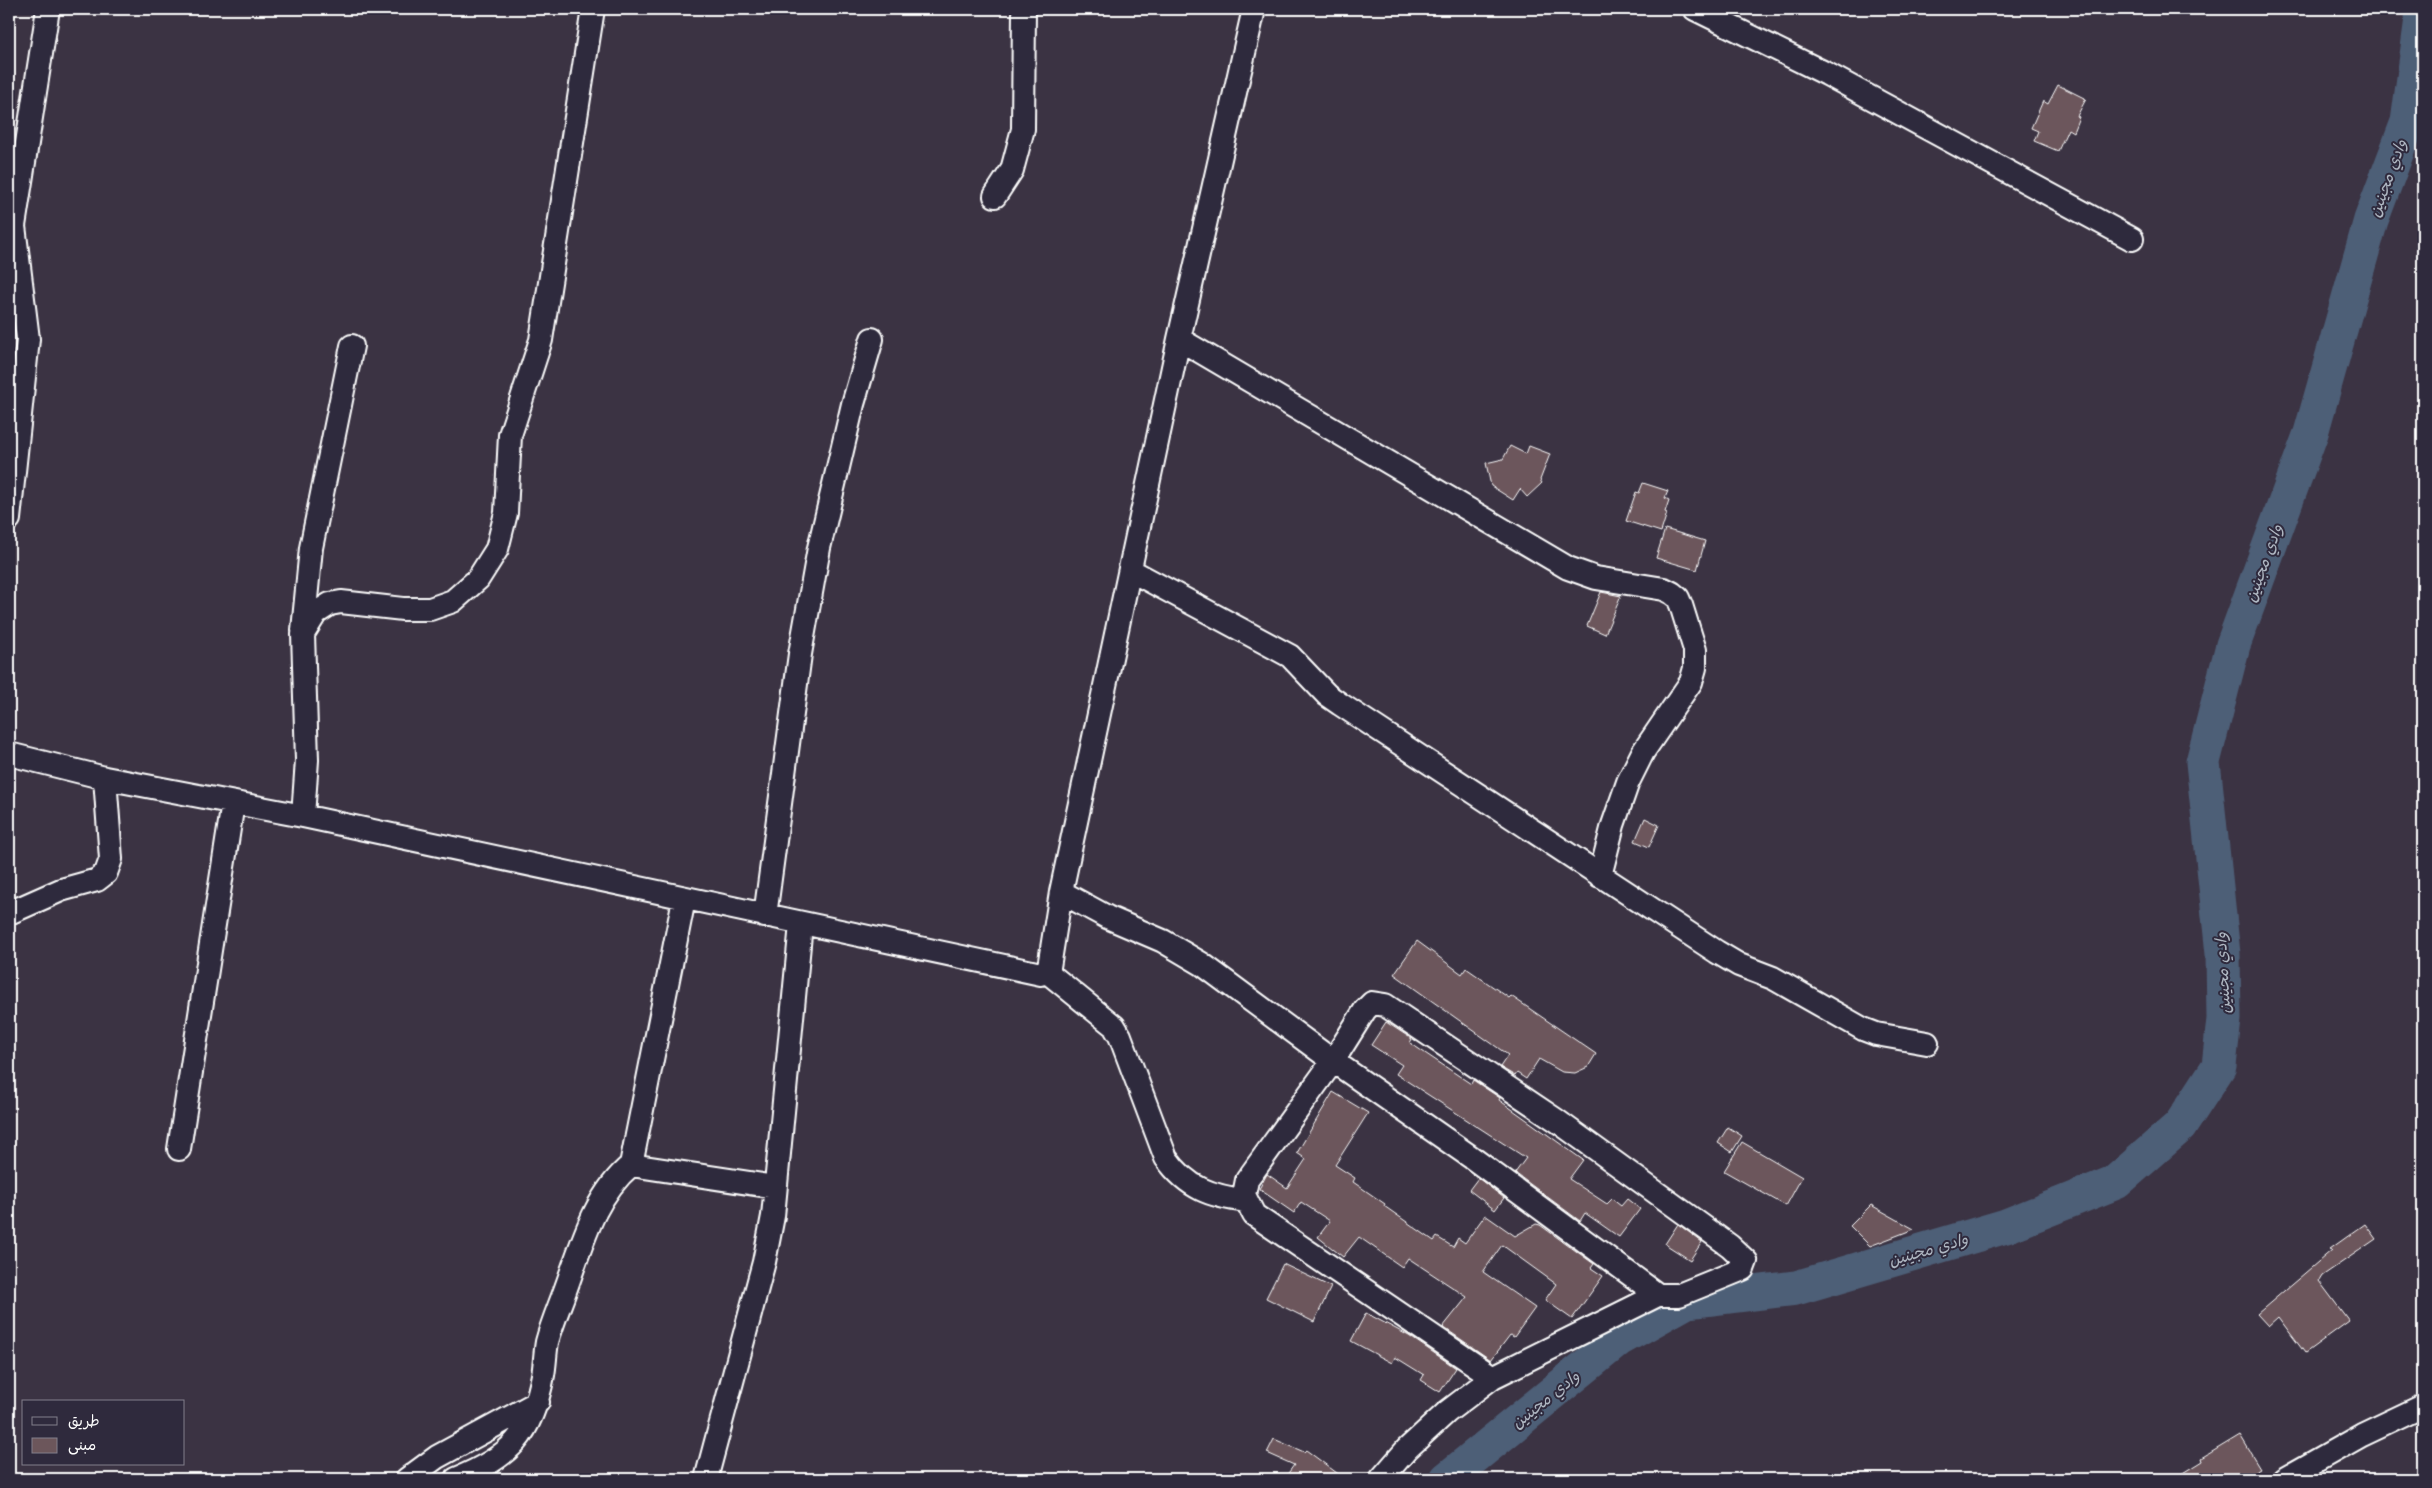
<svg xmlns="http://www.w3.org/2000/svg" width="2432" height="1488" font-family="'Shantell Sans','Playpen Sans Arabic',sans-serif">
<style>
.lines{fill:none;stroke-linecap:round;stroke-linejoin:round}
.river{stroke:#4d5f77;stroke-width:35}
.building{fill:#6c565b;stroke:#fff}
.minor-casing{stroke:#fff;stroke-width:26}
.path{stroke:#fff;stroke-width:3;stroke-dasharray:1 4;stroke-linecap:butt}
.minor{stroke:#2f2a3d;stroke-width:22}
.labels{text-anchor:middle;stroke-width:4;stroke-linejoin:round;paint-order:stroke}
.water-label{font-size:16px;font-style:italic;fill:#afb7c2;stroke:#2f2a3d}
</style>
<rect width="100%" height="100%" fill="#3b3343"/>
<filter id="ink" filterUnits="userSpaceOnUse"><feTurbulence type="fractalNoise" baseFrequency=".02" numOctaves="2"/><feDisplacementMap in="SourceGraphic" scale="10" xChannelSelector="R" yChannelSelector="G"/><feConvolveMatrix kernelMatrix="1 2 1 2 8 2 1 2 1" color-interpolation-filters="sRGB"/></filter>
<g filter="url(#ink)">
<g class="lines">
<!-- river -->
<path class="river" d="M1447,1479l172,-140 68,-38 109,-13 210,-62 110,-44 64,-56 39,-60 5,-47 -1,-65 -20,-192 30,-117 78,-212 60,-213 37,-98 15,-111"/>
</g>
<!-- building -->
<path class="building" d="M2058,85l28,14 -9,17 2,1 -6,15 -5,-3 -10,22 -24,-10 4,-10 -7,-3 12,-27 5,3z
M1510,446l16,8 3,-8 21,8 -10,26 2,3 -15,14 -7,-8 -7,11 -22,-14 -5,-23 17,-4z
M1643,483l25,8 -3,7 4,2 -4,12 2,1 -6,19 -35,-11 10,-29 3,1z
M1665,529l40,12 -8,29 -41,-12z
M1601,592l20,4 -16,38 -18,-8z
M1645,818l14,7 -10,22 -14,-6z
M1417,941l45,33 4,-6 43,30 2,-2 85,58 -8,13 -13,6 -13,-1 -23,-13 -13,20 -9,-6 -2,3 -15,-9 8,-12 -114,-81z
M1386,1022l26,17 -2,4 61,41 2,-4 27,18 -1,2 84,60 -14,19 38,25 5,-5 9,7 6,-7 13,10 -21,28 -34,-24 -5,8 -65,-48 11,-15 -130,-84 6,-9 -31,-20z
M1333,1092l35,21 -33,52 20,13 -2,4 32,22 -1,2 50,35 3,-4 16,10 5,-9 7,5 20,-28 30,21 21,-12 4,1 54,39 -3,4 12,8 -31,43 -27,-19 11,-16 -54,-39 -19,27 52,36 -21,29 -4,-2 -19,25 -48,-33 24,-30 -59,-39 -6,9 -43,-30 -16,20 -25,-20 12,-16 -29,-19 -7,11 -35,-24 8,-15 20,14 19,-29 -9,-6z
M1728,1127l14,9 -10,16 -14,-9z
M1742,1142l60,35 -16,29 -62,-35z
M1478,1178l26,20 -9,12 -26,-20z
M1871,1205l43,24 -44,17 -20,-20z
M1678,1224l24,18 -12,18 -25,-16z
M2365,1224l11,15 -54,37 -3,5 30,40 -44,32 -27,-36 -10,9 -11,-12 75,-64 -2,-1z
M1283,1264l48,23 -17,35 -48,-24z
M1366,1313l43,23 47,32 -16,24 -19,-12 3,-5 -29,-18 -3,6 -41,-22z
M2240,1435l20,33 -19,11h-67l29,-18 -1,-3z
M1274,1439l30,13 2,-2 39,29h-61l10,-14 -27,-12z"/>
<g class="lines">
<defs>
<path id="minor" d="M1695,9l132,65 305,165
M995,196l17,-26 11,-41 1,-120
M1179,339l389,229 28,10 68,11 8,4 6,5 3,7 14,45v18l-4,14 -48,70 -15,30 -15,43 -13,51
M9,519l19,-180 -14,-113 34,-217
M1130,570l160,86 37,39 13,9 377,248 22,13 34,13 90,51 13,5 51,9
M303,630l8,-82 41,-202
M9,754l96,24 198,38 738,158 8,-7 12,-75 118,-553 75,-330
M303,816l4,-56 -4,-126 13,-21 14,-9 11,-2 62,7h27l23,-8 25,-22 19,-30 9,-36 4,-78 31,-95 52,-331
M1061,892l46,25 56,24 39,23 131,97 138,96 187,138 -165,82 -46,35 -40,37 -26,30
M9,913l52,-23 36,-10 9,-7 5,-14 -6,-81
M765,916l35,-262 19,-106 34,-144 19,-65
M1046,971l68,55 6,10 46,122c22,31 45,38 81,43
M179,1149l54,-346
M631,1165l144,22
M1493,1377l-239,-162 -10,-20 3,-15 86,-119 32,-51 7,-7 13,2 171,115 174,126 16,15 -3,8 -64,26h-21
M407,1479l30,-22 101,-55
M456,1479c55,-22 76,-45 87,-104 2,-11 2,-22 4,-33 5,-19 13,-37 19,-54 16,-44 28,-92 65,-123l53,-266
M706,1479l58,-217 9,-46 28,-292
M2284,1479l78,-44 61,-29"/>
</defs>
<!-- minor casing -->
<use href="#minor" class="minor-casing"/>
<!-- path -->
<path class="path" d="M1751,15l3,-6"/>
<!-- minor -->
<use href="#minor" class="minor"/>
</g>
</g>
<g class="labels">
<!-- water labels -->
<g class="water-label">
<text transform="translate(2387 178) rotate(-70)" y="6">وادي مجينين</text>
<text transform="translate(2263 563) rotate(-70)" y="6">وادي مجينين</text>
<text transform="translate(2222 973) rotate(-93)" y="6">وادي مجينين</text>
<text transform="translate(1928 1249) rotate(-16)" y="6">وادي مجينين</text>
<text transform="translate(1545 1399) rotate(-39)" y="6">وادي مجينين</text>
</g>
</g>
<!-- margin -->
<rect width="2432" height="1488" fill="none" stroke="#2f2a3d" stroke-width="30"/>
<rect x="15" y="15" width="2402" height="1458" fill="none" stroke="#fff" stroke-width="2" filter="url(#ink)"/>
<!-- legend -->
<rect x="22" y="1400" width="162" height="65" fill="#2f2a3d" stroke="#827f8b"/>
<rect x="32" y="1417" width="25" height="8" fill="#2f2a3d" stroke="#827f8b"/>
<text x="68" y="1426" font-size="15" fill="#ffffff">طريق</text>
<rect x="32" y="1438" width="25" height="15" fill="#6c565b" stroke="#827f8b"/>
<text x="68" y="1450" font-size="15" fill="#ffffff">مبنى</text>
</svg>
